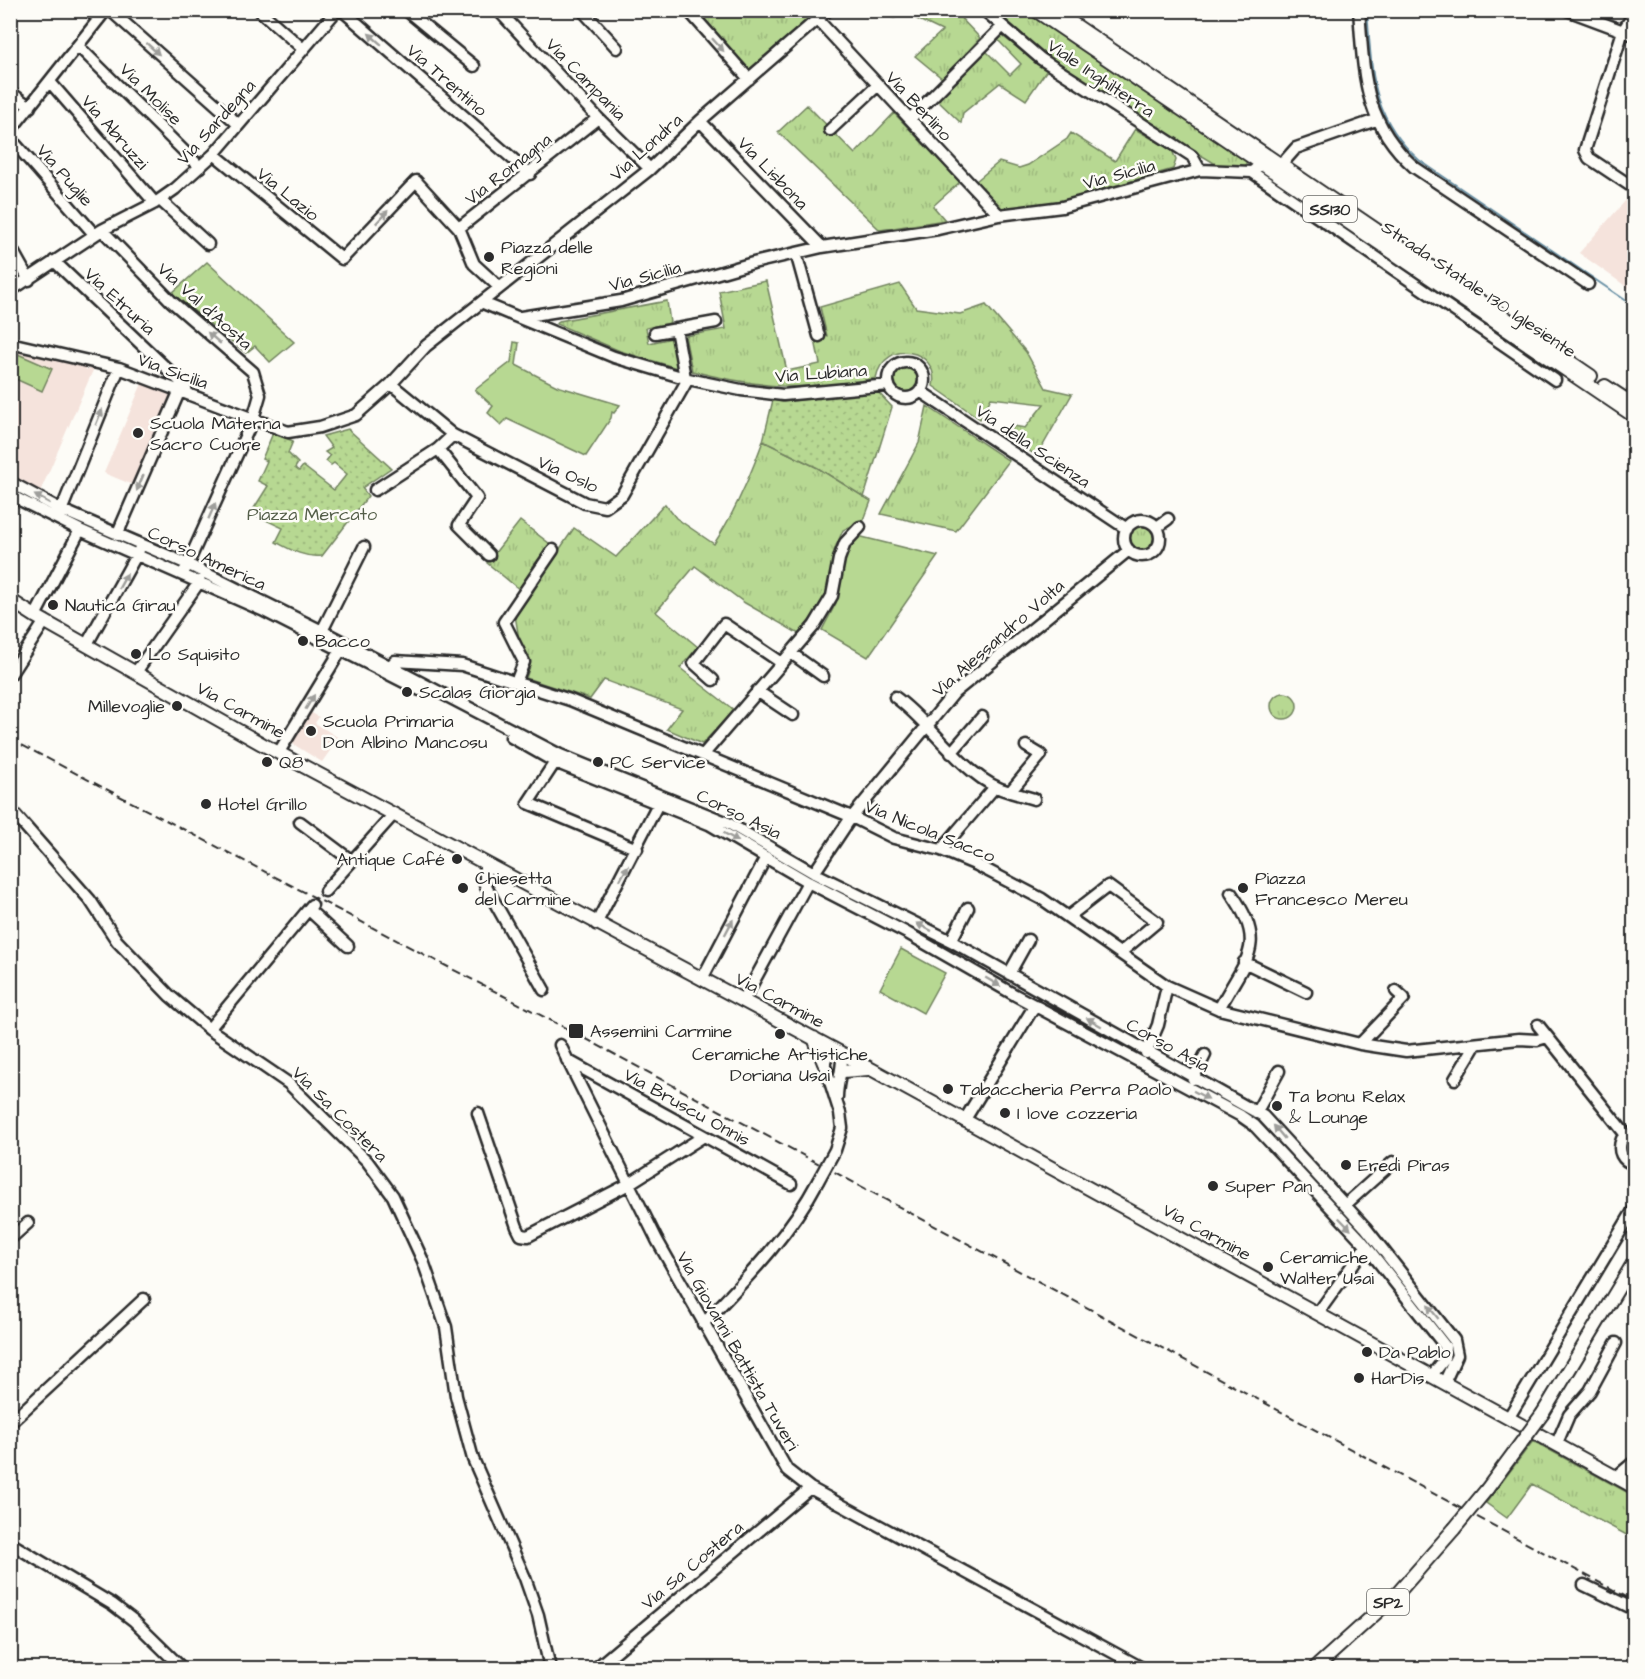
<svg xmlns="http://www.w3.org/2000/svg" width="1645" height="1679" font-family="'Architects Daughter',sans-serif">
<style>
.built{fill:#f5e3dc}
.grass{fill:url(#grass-tufts);stroke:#71825e;stroke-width:1.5}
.park{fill:url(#park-dots);stroke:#71825e;stroke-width:1.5}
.pitch{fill:#b7d892;stroke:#71825e;stroke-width:1.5}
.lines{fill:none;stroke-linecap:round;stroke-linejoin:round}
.stream{stroke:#6c93a7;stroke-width:2}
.minor-casing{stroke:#2b2b2b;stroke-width:15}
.major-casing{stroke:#2b2b2b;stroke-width:16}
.minor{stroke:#fdfcf7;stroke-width:10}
.major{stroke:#fdfcf7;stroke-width:12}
.rail{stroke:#2b2b2b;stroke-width:2;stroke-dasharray:9 4.5;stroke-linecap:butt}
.minor-bridge-casing{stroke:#2b2b2b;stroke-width:15;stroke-linecap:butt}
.major-bridge-casing{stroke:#2b2b2b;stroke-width:16;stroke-linecap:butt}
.minor-bridge{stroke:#fdfcf7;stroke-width:10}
.major-bridge{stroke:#fdfcf7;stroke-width:12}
.oneway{fill:#9e9e9b}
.poi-dot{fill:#2b2b2b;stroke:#fdfcf7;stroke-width:2}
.labels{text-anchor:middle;stroke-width:5;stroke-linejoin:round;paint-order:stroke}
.shield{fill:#fdfcf7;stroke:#6a6a68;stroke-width:1.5}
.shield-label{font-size:16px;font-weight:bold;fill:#2b2b2b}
.street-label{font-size:18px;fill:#2b2b2b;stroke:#fdfcf7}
.poi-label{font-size:18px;fill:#2b2b2b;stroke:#fdfcf7;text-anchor:start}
.park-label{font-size:18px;fill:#555f4a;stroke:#fdfcf7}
</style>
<defs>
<pattern id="grass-tufts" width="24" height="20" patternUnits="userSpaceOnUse" patternTransform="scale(1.5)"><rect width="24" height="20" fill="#b7d892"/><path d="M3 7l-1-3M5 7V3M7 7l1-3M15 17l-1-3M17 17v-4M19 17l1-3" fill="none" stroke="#9eba7e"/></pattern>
<pattern id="park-dots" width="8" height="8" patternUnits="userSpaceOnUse" patternTransform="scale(1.5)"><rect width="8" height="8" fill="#b7d892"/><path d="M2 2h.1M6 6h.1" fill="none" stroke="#9eba7e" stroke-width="1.8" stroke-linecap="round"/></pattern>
</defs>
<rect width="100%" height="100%" fill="#fdfcf7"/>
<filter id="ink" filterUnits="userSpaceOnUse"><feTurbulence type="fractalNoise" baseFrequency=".0167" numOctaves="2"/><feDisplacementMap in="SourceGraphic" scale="12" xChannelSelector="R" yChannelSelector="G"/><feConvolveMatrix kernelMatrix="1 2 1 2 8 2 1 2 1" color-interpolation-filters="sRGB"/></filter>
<g filter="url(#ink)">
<!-- built -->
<path class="built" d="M1634,191v101l-55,-39z
M10,347l77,17 -1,6 8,-2 -54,124 -29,-15z
M143,381l29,12 -39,92 -29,-12z
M308,711l11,6 -4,6 24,15 -17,24 -34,-21z"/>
<!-- grass -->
<path class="grass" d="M693,11h105l10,8 -61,52z
M903,11h59l-4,4 22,23 -37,41 -28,-23 27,-25 -40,-19z
M991,11h37l219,147 -2,11 -26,-3 -50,-30 -117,-74 -49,-37z
M1001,35l46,35 -21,30 -26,-17 -37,30 -2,10 -25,-24 49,-49 25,25 11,-11 -24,-25z
M807,105l48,49 39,-41 66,69 -27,24 12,14 -65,10 -102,-98z
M1135,129l37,21 4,10 -3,9 -114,33 -56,7 -27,-28 23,-19 20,6 9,-3 39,-26 4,-6 44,28z
M766,281l21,90 33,-7 -5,-24 12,-4 -7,-29 80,-23 16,24 44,6 26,-9 40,47 20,36 26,6 -35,62 -29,-19 6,-11 11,2 19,-24 -53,-6 -11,21 -47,-33c7,-38 -49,-48 -57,-8 -64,15 -121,9 -184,-7l-7,-35 41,-7 -7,-38z
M667,301l3,22 -24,5 3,15 23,-5 5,30 -57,-17 -63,-27 2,-3z
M893 381a13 13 0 1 1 26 0a13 13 0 1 1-26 0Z
M927,406l82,55 -53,70 -75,-17 38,-71z
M763,441l55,27 53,33 -7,19 -21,10 -9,21 -2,35 -4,11 -29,37 -54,-31 -50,-37 -39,46 42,35 -18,21 54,42 -32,34 -35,-15 15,-20 -78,-29 -14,19 -64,-21 4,-12 -11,-27 -4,-24 59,-87 42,29 49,-53 11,14 38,26c21,-32 36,-67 49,-103z
M520,521l30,23 -19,25 1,5 -12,16 -33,-27z
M1130 538a13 13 0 1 1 26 0a13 13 0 1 1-26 0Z
M1271 706a13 13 0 1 1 26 0a13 13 0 1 1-26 0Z
M1634,1135v25l-8,-5 -1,-12z
M1533,1441l101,55v43l-102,-55 -25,34 -21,-15z"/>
<!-- park -->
<path class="park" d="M877,391l15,16 -28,90 -46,-29 -55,-27 10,-41 10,2z
M348,429l43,39 -29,20 6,8 -46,60c-17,2 -31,-6 -46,-14l7,-14 -32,-15 17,-27 -10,-5 9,-20 -5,-2 11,-26 20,8 -5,12 10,10 -3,5 4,3 4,-5 31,24 13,-16 -13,-11 -3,2 -5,-4 4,-5 -5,-4 7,-4 -9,-12z"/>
<!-- pitch -->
<path class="pitch" d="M207,262l87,80 -24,20 -15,-16 -9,7 -74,-60z
M514,342l5,1 -3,22 41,21 63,19 -6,8 -2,-1 -1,6 -25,38 -79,-37 -6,6 -13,-12 5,-7 -18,-16 36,-28z
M11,351l41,18 -10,22 -31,-14z
M858,536l80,20 -70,101 -46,-27 14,-27 9,-47z
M901,949l44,24 -22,40 -43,-24z"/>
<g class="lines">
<!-- stream -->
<path class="stream" d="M1367,10c5,62 3,106 52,150l215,146"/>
<defs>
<path id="minor" d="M88,10l11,9
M110,10l128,114
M259,10l44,39
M342,10l188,164
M406,10l68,56
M498,10l100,108 52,51
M582,10l35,38
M688,10l61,69
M893,10l1,1
M984,10l57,49 151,97 8,14
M1359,10c5,65 4,111 55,157l174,117
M1567,10l67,25
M1634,13l-11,18 -38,119 4,8 45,30
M817,19l182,196
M78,46l122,121
M50,82l105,121
M10,92l20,15
M910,119l92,-92
M700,121l122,126
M830,130l47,-44
M10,131l96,-121
M10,138l84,96
M214,154l128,105 74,-78 43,47 15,36 25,23
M1281,165l15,-17 80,-28
M1252,172l303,208
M160,200l48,44
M459,228l139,-110
M102,230l69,71 82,71 7,23 -7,24 -68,151
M10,246l19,34
M796,253l23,83
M54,261l131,125 2,6
M10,291l92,-61 53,-27 20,-14 39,-35 123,-144
M483,303l131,54 74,22 53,11 42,5 106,-10
M521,317l100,-16 132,-38 69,-16 116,-18 61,-14 63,-8 138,-37 52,2 10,-9
M676,329l9,49
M655,333l61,-11
M10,343l109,25 169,64 32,-5 36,-12 35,-31 35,-38 224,-177 50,-48 128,-111
M888 380a18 18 0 1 1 36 0a18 18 0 1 1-36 0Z
M391,384l62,51 132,68 20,4 17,-12 66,-116
M920,391l207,138
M438,449l39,49 -18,27 30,30
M10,482l52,28 125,54 135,67 238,124 168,68 86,50 137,68 312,175 102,111 89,113 3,15 -12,26
M375,490l63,-41 15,-14
M10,495l70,35 184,81 156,79
M59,516l60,-148
M1124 538a18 18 0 1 1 36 0a18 18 0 1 1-36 0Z
M1157,527l11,-8
M117,535l63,-145
M35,616l45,-86
M322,631l42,-84
M87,644l52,-94
M791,653l32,23
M386,670l9,-9 67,4 108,35 282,117 42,21 47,12 36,15 65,34 125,87 52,23 141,35 46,7 113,-12 18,1 10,-3
M136,672l64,-91
M10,675l35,-54
M713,680l-19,-17 30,-39 58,39
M516,682l8,-20 -20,-40 49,-72
M757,691l36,24
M895,697c38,27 71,84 115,95l31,-37 -15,-9
M511,737l44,25 154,62 99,58 99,51 108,62 226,121 13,9 108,116 83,105 -1,14 -11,14
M279,752l62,-102
M951,753l31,-36
M703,755l111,-129 18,-30 7,-37 6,-16 15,-16
M559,756l-31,47 109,46
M1010,792l24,7
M10,809l80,91 27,41 53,55 39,33 79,54 79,78 26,35 30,65 23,66 10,69 17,63 52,119 13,37 12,53
M300,822l52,39
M941,850l53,-62
M485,864v21l59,105
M814,873l34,-51 106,-129 175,-143
M325,891l69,-77
M309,910l39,36
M1068,917l40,-31 49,36 -37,31
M596,924l65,-126
M951,941l17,-33
M1244,962l62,30
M1009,974l19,-34
M702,979l64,-122
M743,1001l65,-119
M1219,1009c26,-50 50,-63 12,-116
M1538,1025l88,110
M209,1029l103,-124
M1360,1044l44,-46 -8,-7
M560,1045l97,195 130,230 23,18 332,180
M831,1048l-7,15 16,50 2,15 -7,22
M1146,1053l12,-28 9,-39
M567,1060l224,124
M1193,1079l12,-24
M1455,1079l21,-35
M837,1097c0,-15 6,-27 5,-43
M478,1113l39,114 4,8 7,1 99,-51 77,-49
M1256,1113l23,-42
M964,1121l71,-116
M1634,1132l-12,7c-5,12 0,22 12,25
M1345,1205l48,-43
M10,1239l18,-16
M1318,1313l48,-67
M703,1324c43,-45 86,-88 115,-143
M1509,1417l125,-208
M10,1423l134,-124
M1557,1443l12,-28 21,-24 26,-48
M1616,1477l18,-15
M10,1543l102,61 21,16 49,48
M1584,1585l50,24
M596,1668l214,-180"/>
<path id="major" d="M1035,10l599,406
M1053,10l538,366
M1605,386l29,19
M10,600l25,16 227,128 609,325 763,418
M814,1038l10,25
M843,1071l25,-2
M1543,1413l91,-151
M1487,1489l37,-50
M1315,1668l81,-73 58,-66"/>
</defs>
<!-- minor casing -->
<use href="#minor" class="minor-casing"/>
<!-- major casing -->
<use href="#major" class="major-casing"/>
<!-- minor -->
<use href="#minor" class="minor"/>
<!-- major -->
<use href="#major" class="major"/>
<!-- rail -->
<path class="rail" d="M10,739l565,294 1059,568"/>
<defs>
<path id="minor-bridge" d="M818,1181l17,-31"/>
<path id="major-bridge" d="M1524,1439l19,-26
M1454,1529l33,-40"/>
</defs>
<!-- minor-bridge casing -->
<use href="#minor-bridge" class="minor-bridge-casing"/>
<!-- major-bridge casing -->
<use href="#major-bridge" class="major-bridge-casing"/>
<!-- minor-bridge -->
<use href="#minor-bridge" class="minor-bridge"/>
<!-- major-bridge -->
<use href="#major-bridge" class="major-bridge"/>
</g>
<!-- one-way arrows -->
<defs><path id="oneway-solid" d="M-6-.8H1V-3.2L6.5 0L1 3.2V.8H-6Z" transform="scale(1.5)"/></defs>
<g class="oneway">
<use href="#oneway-solid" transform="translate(375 39) rotate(-139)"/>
<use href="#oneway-solid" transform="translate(718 45) rotate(48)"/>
<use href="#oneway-solid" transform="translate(153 49) rotate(42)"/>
<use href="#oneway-solid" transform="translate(382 217) rotate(-47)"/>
<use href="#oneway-solid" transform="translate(214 338) rotate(-139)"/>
<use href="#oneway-solid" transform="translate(99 417) rotate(-68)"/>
<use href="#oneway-solid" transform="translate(140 483) rotate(113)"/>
<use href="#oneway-solid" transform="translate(42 499) rotate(-152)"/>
<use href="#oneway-solid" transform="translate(212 511) rotate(-66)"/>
<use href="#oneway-solid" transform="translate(123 581) rotate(-61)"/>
<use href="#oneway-solid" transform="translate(310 702) rotate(-59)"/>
<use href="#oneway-solid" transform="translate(731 837) rotate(30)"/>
<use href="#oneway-solid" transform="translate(624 873) rotate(-61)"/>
<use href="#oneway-solid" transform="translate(729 927) rotate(-62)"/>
<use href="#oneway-solid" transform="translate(924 927) rotate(-153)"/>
<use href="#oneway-solid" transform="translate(993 982) rotate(30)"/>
<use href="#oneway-solid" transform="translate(1094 1022) rotate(-150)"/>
<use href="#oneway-solid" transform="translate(1201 1095) rotate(28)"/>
<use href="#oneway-solid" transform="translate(1279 1132) rotate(-130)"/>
<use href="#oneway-solid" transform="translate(1345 1224) rotate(46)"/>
<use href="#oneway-solid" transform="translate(1433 1312) rotate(-128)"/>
</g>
</g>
<!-- markers -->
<g class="poi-dot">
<circle cx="489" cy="257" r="6"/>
<circle cx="138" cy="433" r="6"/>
<circle cx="53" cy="605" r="6"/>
<circle cx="303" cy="641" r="6"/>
<circle cx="136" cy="654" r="6"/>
<circle cx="407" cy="692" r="6"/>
<circle cx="177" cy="706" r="6"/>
<circle cx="311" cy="731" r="6"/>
<circle cx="267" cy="762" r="6"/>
<circle cx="598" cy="762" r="6"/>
<circle cx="206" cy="804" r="6"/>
<circle cx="457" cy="859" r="6"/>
<circle cx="463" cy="888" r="6"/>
<circle cx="1243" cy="888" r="6"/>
<rect x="568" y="1023" width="16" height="16" rx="3"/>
<circle cx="780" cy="1034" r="6"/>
<circle cx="948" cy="1089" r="6"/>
<circle cx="1277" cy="1106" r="6"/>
<circle cx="1005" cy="1113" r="6"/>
<circle cx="1346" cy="1165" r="6"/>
<circle cx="1213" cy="1186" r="6"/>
<circle cx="1268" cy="1267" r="6"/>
<circle cx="1367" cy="1352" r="6"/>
<circle cx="1359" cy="1378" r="6"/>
</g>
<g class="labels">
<!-- shield labels -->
<g class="shield">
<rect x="1303" y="196" width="54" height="26" rx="4.5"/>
<rect x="1367" y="1589" width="42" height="26" rx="4.5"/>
</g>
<g class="shield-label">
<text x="1330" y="215">SS130</text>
<text x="1388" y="1608">SP2</text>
</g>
<!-- street labels -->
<g class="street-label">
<text transform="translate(1101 78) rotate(34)" y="6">Viale Inghilterra</text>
<text transform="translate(586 79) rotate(46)" y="6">Via Campania</text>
<text transform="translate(447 80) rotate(41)" y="6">Via Trentino</text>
<text transform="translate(151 94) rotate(45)" y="6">Via Molise</text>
<text transform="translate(919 106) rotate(47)" y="6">Via Berlino</text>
<text transform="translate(216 122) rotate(-48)" y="6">Via Sardegna</text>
<text transform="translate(115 132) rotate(49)" y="6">Via Abruzzi</text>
<text transform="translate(646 147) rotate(-42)" y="6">Via Londra</text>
<text transform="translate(508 169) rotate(-38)" y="6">Via Romagna</text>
<text transform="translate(773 173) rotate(46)" y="6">Via Lisbona</text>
<text transform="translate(1119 174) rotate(-15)" y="6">Via Sicilia</text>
<text transform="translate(65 175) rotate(49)" y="6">Via Puglie</text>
<text transform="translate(288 194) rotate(39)" y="6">Via Lazio</text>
<text transform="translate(645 276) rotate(-15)" y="6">Via Sicilia</text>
<text transform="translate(1479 289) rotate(34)" y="6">Strada Statale 130 Iglesiente</text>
<text transform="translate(120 301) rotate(43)" y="6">Via Etruria</text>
<text transform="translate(205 306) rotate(42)" y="6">Via Val d'Aosta</text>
<text transform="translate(173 371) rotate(20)" y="6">Via Sicilia</text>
<text transform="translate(821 373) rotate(-4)" y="6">Via Lubiana</text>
<text transform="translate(1033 446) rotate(34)" y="6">Via della Scienza</text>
<text transform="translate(568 474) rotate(25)" y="6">Via Oslo</text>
<text transform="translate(207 558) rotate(25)" y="6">Corso America</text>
<text transform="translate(998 638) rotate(-41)" y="6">Via Alessandro Volta</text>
<text transform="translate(241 710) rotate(29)" y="6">Via Carmine</text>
<text transform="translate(739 814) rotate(26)" y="6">Corso Asia</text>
<text transform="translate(930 831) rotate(22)" y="6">Via Nicola Sacco</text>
<text transform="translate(780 1000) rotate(28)" y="6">Via Carmine</text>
<text transform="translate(1168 1045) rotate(29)" y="6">Corso Asia</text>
<text transform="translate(687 1107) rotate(29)" y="6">Via Bruscu Onnis</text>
<text transform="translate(340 1114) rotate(45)" y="6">Via Sa Costera</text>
<text transform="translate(1207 1232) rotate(29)" y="6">Via Carmine</text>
<text transform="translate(738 1351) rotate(60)" y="6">Via Giovanni Battista Tuveri</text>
<text transform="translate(692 1565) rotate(-40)" y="6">Via Sa Costera</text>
</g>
<!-- poi labels -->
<g class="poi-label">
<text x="501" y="253">Piazza delle<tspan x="501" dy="21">Regioni</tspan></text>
<text x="150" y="429">Scuola Materna<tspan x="150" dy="21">Sacro Cuore</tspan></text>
<text x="65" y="611">Nautica Girau</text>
<text x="315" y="647">Bacco</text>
<text x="148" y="660">Lo Squisito</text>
<text x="419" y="698">Scalas Giorgia</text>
<text x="165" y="712" text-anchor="end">Millevoglie</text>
<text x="323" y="727">Scuola Primaria<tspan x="323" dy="21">Don Albino Mancosu</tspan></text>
<text x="279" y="768">Q8</text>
<text x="610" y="768">PC Service</text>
<text x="218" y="810">Hotel Grillo</text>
<text x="445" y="865" text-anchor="end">Antique Café</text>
<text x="475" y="884">Chiesetta<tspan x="475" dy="21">del Carmine</tspan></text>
<text x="1255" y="884">Piazza<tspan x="1255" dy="21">Francesco Mereu</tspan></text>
<text x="590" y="1037">Assemini Carmine</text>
<text x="780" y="1060" text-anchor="middle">Ceramiche Artistiche<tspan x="780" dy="21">Doriana Usai</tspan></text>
<text x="960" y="1095">Tabaccheria Perra Paolo</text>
<text x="1289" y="1102">Ta bonu Relax<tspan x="1289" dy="21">&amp; Lounge</tspan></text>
<text x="1017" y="1119">I love cozzeria</text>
<text x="1358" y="1171">Eredi Piras</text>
<text x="1225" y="1192">Super Pan</text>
<text x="1280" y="1263">Ceramiche<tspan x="1280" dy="21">Walter Usai</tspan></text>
<text x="1379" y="1358">Da Pablo</text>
<text x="1371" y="1384">HarDis</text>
</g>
<!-- park labels -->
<g class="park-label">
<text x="312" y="520">Piazza Mercato</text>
</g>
</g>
<!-- margin -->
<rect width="1645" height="1679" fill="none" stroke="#fdfcf7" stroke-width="36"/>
<rect x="18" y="18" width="1609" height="1643" fill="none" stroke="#2b2b2b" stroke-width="2" filter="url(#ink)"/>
</svg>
